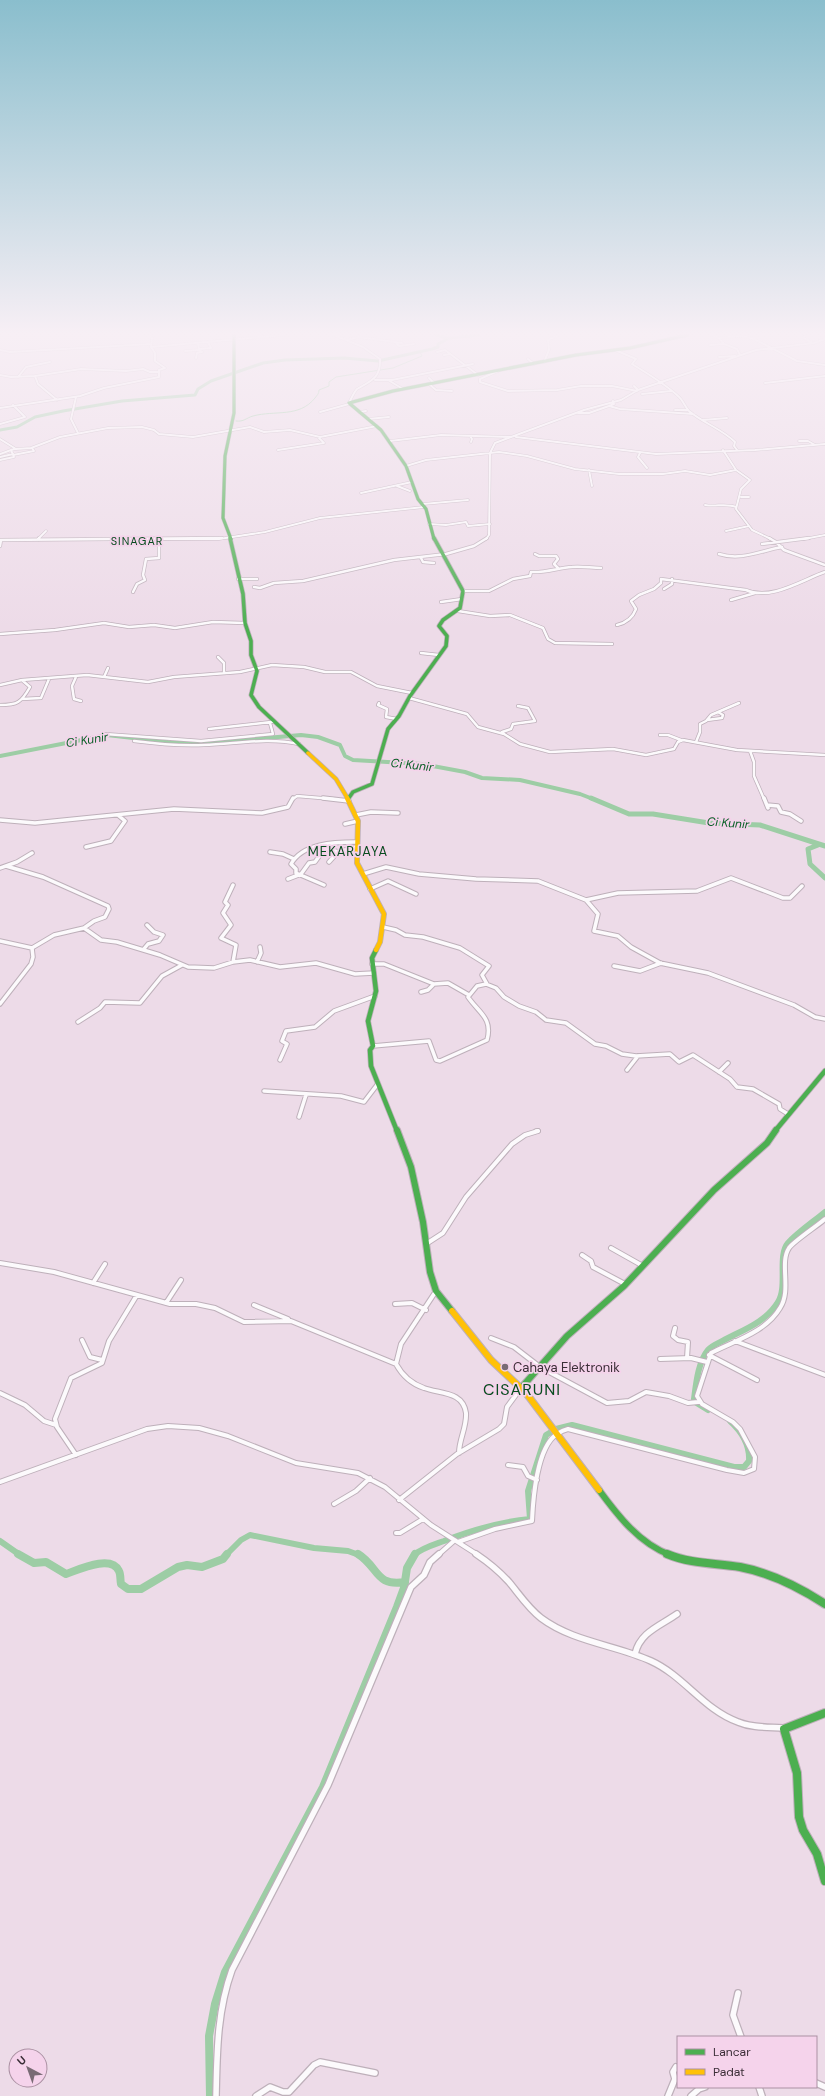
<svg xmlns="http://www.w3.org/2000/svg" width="825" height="2096" font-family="'DM Sans',sans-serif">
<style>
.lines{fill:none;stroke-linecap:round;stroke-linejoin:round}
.stream{stroke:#9dcda5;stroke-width:1}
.river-far4{stroke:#9dcda5;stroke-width:3}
.river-far3{stroke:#9dcda5;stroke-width:4}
.river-far2{stroke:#9dcda5;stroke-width:5}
.river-far1{stroke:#9dcda5;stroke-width:6}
.river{stroke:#9dcda5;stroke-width:8}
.street-far4-casing{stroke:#beb0ba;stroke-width:3}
.street-far3-casing{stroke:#beb0ba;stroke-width:4}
.street-far2-casing{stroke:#beb0ba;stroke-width:5.5}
.street-far1-casing{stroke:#beb0ba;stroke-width:6}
.street-casing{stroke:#beb0ba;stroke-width:8}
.fast-far4-casing{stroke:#beb0ba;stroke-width:4}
.fast-far3-casing{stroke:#beb0ba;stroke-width:5}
.fast-far2-casing{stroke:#beb0ba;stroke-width:6}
.fast-far1-casing{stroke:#beb0ba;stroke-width:8}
.fast-casing{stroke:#beb0ba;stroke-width:10}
.slow-far2-casing{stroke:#beb0ba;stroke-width:5}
.slow-far1-casing{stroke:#beb0ba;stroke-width:6}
.slow-casing{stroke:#beb0ba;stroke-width:8}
.street-far4{stroke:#fcfafc;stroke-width:2}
.street-far3{stroke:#fcfafc;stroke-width:2.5}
.street-far2{stroke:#fcfafc;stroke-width:3.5}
.street-far1{stroke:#fcfafc;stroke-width:4}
.street{stroke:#fcfafc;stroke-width:5.5}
.fast-far4{stroke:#4caf50;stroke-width:3}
.fast-far3{stroke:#4caf50;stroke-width:3.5}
.fast-far2{stroke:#4caf50;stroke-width:4.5}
.fast-far1{stroke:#4caf50;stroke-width:6}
.fast{stroke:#4caf50;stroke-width:8}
.slow-far2{stroke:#ffc107;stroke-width:3.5}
.slow-far1{stroke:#ffc107;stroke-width:4.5}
.slow{stroke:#ffc107;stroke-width:6}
.poi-dot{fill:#796b75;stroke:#f5d3eb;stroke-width:1.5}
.labels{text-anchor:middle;stroke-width:3.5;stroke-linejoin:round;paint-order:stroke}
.far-quarter-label{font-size:11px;letter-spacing:1px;fill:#074c1e;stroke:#f5d3eb}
.water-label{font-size:12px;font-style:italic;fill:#0a6127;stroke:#f5d3eb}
.quarter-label{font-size:13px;letter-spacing:1px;fill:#074c1e;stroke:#f5d3eb}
.near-poi-label{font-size:13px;fill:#3b2e37;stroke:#f5d3eb;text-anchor:start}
.near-quarter-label{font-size:16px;letter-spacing:1px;fill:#074c1e;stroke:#f5d3eb}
</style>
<rect width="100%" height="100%" fill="#eddbe8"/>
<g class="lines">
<!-- stream -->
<path class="stream" d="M236,421c8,1 10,-3 17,-5 22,-6 46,2 62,-18 2,-3 4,-4 4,-8l10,-4v-4l7,-5 57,-9 29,-12 -2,-4"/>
<!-- river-far4 -->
<path class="river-far4" d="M436,335l12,3
M0,430l17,-3 18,-10 28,-6 59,-10 73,-6 3,-6 13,-8 52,-18 22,-3 59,-2 34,3 54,-12 6,-2v-3l11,-6 30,-3"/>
<!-- river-far3 -->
<path class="river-far3" d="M0,756l107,-21 61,7 42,1 91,-8 17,2 22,8 5,11 8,4 69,4 43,8 17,6 38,2 60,14 13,5"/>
<!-- river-far2 -->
<path class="river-far2" d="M591,798l38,16h24l56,9 51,2 65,21
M818,845l-10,4 2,15 15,14"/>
<!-- river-far1 -->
<path class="river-far1" d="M708,1410l-13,-8 -1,-3c2,-15 4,-37 14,-49 4,-5 11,-7 16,-10 19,-10 42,-18 54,-38 10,-16 -1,-46 10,-59 10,-11 25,-21 37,-31
M0,1541l20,14
M226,1555l15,-15 9,-5 64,13 34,3 11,4
M414,1555c8,-7 19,-10 30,-14 28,-11 56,-19 86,-22l-2,-28 18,-56 10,-6 16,-4 162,42h10l5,-6c1,-16 -8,-30 -19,-40"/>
<!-- river -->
<path class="river" d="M18,1554l16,9 12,-1 20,12c12,-4 45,-20 53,-3 2,4 1,9 2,13l7,5h13l37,-22 9,-2 15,2 21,-8 4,-5
M358,1554c21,13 17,33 47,28
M210,2096l-1,-60 6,-32 10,-32 98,-185 74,-180 7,-19 3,-20 8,-14"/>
<defs>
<path id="street-far4" d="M334,335l29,12 17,12c1,19 -9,22 -23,30 -3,3 -6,10 -8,14
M713,335l6,3 20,-2 13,2 45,23 28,4
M805,335l-1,3 7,4
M719,338l5,6 13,5 3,6
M346,340l13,-3 43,6
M396,343l3,3 15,-2
M710,345l14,-1
M151,347l133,-12
M199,349l12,-1 -3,-6
M0,350l10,2 141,-8
M615,350l21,9 -4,5c16,10 32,19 46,32 5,4 7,11 11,15 14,12 33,18 46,31l-1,4 3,4
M185,351l14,-1 -1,-7
M437,352l8,-2 33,25
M444,355l6,-1
M719,357l16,-1
M196,358l1,-5 5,-1 -3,-2
M528,359l6,5
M544,362l5,-12 -1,-10 10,-5
M498,371l-18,8v3l28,9 49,-1 24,-4h31l25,5
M0,375l11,2 24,-1 3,8 19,16
M35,376l46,-7 45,2 17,-2 7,3h8
M18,377l8,-10 24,-5
M429,378l5,5
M375,380h17l81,-16
M388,380l15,9
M765,383l60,-7
M429,384l7,6 16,1
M634,386l4,4
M642,394l29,-3
M76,397l-5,22 7,14
M613,401l1,3 -5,2 11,3 73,5
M0,408l80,-12 24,-8 55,-11v-7l6,-2 -10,-7v-8l-4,-6 1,-9 -2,-3
M675,410h13
M320,412l29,-8
M359,412l7,-1
M578,413h11l20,-7
M368,419l21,-2
M703,420l24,-2
M0,424l25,-7 -12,-12
M470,436l2,3 -1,3
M516,437l140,17 99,-4 70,-6
M0,439l16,10 15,-1 29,-11 48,-9 34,-1 12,3 5,4 34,3 57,-10 14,5 26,-2 30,7 57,-11
M390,441l51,-6 69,2
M799,441h9l7,4
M278,450l46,-7 -5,-5
M723,450l13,20 14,10 -9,9 -5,20 16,21 19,9
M640,453l-2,4 9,11
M0,454l11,-4
M13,455l21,-4 -2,-3
M0,457l13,-3
M0,460l14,-3 -3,-7 4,-1
M406,466l20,-6 73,-8 28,4 48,13 44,5h44l22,-3 25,4 26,-5
M589,470l3,16
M397,486l13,5
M361,493l51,-11
M741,497h8
M423,504l45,-4
M705,505c10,2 22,-2 31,2
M429,524l17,1 20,-3 2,4 22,-2
M726,531l23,-5
M38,539l8,-8
M110,539h109l46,-7 55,-14 104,-11
M486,539l3,-4 1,-82 5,-10 89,-33 37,-10 17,-10 118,-40 58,-7 11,-4
M804,539l21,-4"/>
<path id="street-far3" d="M769,538l7,4 8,8 41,15
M0,540l222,-2
M38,540l1,-2
M762,544l47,-6
M0,546l1,-6
M535,554l4,2h17l2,3 -4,5 5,5
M719,554c22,7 41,-3 63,-7
M421,558l2,4 11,1
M238,579h19
M254,587l6,1 14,-5 29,-2 91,-21 52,-6 28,-8 13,-8
M664,589l8,-5v-5
M463,591h26l24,-12 17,-3 1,-4c14,1 27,-4 41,-5 10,-1 19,1 29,1
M133,592l4,-8 8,-4 -2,-5 3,-16 13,-1v-19
M731,600l24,-7
M441,602l21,-3
M458,611l32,5 20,-1 33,13 5,11 7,4 57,1
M617,625c9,-2 16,-8 19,-16l-5,-8 8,-6 15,-6 7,-6v-4l85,11c25,11 56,-10 79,-18
M0,634l55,-4 49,-7 25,4 25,-2 21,3 38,-6 32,1
M421,653l18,2
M218,657l6,6v9
M76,677l-4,9 2,13 7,2
M104,677l4,-9
M0,685l22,-5 65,-5 61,7 26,-5 66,-5 32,-7 32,2 21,5h26l26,14 35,7
M409,698l58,16 11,13 26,7 16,10 30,8 63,-3 33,6 28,-6 4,-7 5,-2 54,10 88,5
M22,699l19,-1 8,-19
M379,703l-1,2 9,4 -1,8 11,2
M0,705c17,0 21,-2 30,-18l-7,-6
M707,720l15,-2 1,-3 -5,-3
M209,729l62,-7
M502,732l9,-3 2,-5 22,-3 -7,-13 -10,-2
M105,734l96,7 72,-7 -3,-11 4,-2
M660,735h8l13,5
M134,741c23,3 47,5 70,4 32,-1 64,-8 95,-1
M696,742l4,-10v-8l6,-3 5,-6 28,-12
M750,751l4,11v14l10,23
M293,799l4,-3 36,3"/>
<path id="street-far2" d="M323,798l26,3
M764,798l4,10
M767,805l11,1 3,6 9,2 11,7
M356,815l15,-3 27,1
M0,820l35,3 139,-14 88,4 26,-6 5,-9
M345,824l13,-3
M86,847l25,-6 14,-20 -6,-5
M270,852l13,2 11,5
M329,862l9,-10 18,-5
M6,866l37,11 65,29 1,3 -4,8 -11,4 -10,7
M0,868l17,-6 15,-9
M363,874l23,-7 33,7 57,5 62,2 48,19 12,14 -4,17 24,5 13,11 29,16 48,10 86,32 21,12 10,2
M288,879l13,-5 8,-11 6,-1 10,-14 13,4
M233,885l-8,17 3,3 -5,8 8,12 -10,13 15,7 -3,17
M324,885l-28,-12v-4l-5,-5c12,-21 43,-22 65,-22
M370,889l18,-8 28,13
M586,900l32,-7 79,-2 34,-13 52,20h7l12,-12
M383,927l13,3 9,5 18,2 37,11 29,18 -7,9 5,9
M0,941l32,7 22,-13 30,-7 17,12 16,2 43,13 28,12 26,1 19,-6 17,-2 30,7 36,-4 39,11 19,-1
M143,950l5,-6 11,-3 4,-6 -9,-3 -7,-7
M257,962l4,-9 -1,-6
M372,964h12l50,20 14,-1 21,12
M614,966l26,5 21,-8
M421,992l7,-2 6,-6
M0,1004l31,-40 2,-7 -1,-9
M78,1022l22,-14 5,-6 35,1 22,-27 20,-11
M373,1046l56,-5 7,19 4,1 47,-21c6,-22 -8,-27 -19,-43l9,-11 9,-2 10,4 8,9 15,9 17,6 10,8 20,3 29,21 11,2 16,8 14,2 34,-2 9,8 14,-7 37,24 7,8 16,2 26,15 1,5 8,5
M280,1060l7,-16 -5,-3 4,-10 29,-4 19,-16 41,-15
M627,1070l11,-14
M719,1072l9,-9
M264,1091l77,5 23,6 13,-17
M299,1117l7,-22
M536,1131h2"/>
<path id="street-far1" d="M426,1244l17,-11 23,-36 46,-53 13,-9 13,-4
M611,1248l32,18
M582,1255l9,6 2,6 32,17
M0,1263l54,9 116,32h26l19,4 29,14 47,-1 105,43
M93,1283l12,-19
M436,1291l-35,53 -5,20c6,11 16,20 28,24 16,6 39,3 42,25 1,14 -7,26 -7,40
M166,1303l15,-23
M395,1304l17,-1 14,7
M254,1305l34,14
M675,1328l-2,8 5,4 10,2 -1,16
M491,1338l23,9 26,20
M82,1340l8,17 12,3
M735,1341l90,34
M709,1355l48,25
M660,1359l31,-1 16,4
M540,1367l67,36 22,-2 17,-9 23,4 19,7 10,-1
M0,1393l25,12 19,16 12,4
M76,1455l-19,-28 -2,-8 16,-41 31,-15 7,-22 28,-46
M508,1465l15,2 5,9 9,4
M0,1482l147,-53 21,-3 31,2 29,8 68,27 62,10 27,14 46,38 47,30
M399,1500l58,-46 42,-25 5,-5 3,-17 14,-19
M334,1504l22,-13 14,-13
M396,1533h4l23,-14
M458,1542l37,-13 37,-8c1,-22 5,-74 25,-87 3,-2 7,-4 11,-5l159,41 17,3 10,-4 1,-12 -15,-28 -7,-7 -31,-18 -5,-8 14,-43c23,-12 55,-21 69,-45 12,-18 -1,-45 9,-60 5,-7 28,-22 36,-29
M438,1555l17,-15"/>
<path id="street" d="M476,1554c12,8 23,17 33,28 10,12 19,26 32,36 32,24 75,27 110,43 33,15 53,49 87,61 14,6 30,5 45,6
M635,1654c5,-22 25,-28 42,-40
M738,1993l-5,22 8,22
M816,2083l9,4
M759,2087l3,9
M216,2096c1,-43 1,-85 16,-126l96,-185 83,-198 13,-12 6,-13 9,-8
M256,2096l14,-9 13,5h6l25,-27 6,-3 55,11
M668,2096l7,-17 -2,-7 3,-5
M691,2096l8,-7 6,-2"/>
<path id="fast-far4" d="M349,403l44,-12 183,-36 54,-7 57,-13
M349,403l32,27 25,36 12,33 8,10 8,30
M231,539l-8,-21 2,-62 9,-43v-78"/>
<path id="fast-far3" d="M230,538l13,56 2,29 6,18v14l6,16 -6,24 8,12 49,46
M348,799l5,-7 19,-8 16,-55 11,-13 11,-20 36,-50 1,-10 -8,-10 4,-6 17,-12 3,-17 -29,-53"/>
<path id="fast-far2" d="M376,950l-4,8 4,33 -8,30 5,25 -3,4 1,16 26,65
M775,1131l50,-60"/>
<path id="fast-far1" d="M397,1130l14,37 12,55 7,50 6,19 16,20
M521,1388l46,-52 57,-50 90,-96 53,-47 9,-13
M599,1490c19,26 40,53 71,65"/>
<path id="fast" d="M667,1554c24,10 49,9 73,13 31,6 59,20 85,37
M825,1713l-41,16 13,44 2,44 4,13 14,24 8,27"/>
<path id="slow-far2" d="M308,753l28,26 12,20"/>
<path id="slow-far1" d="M347,798l11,23 -1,42 27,51 -4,28 -4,8"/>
<path id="slow" d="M452,1311l39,49 35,33 73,97"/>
</defs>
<!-- street-far4 casing -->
<use href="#street-far4" class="street-far4-casing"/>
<!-- street-far3 casing -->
<use href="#street-far3" class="street-far3-casing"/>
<!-- street-far2 casing -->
<use href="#street-far2" class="street-far2-casing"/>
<!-- street-far1 casing -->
<use href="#street-far1" class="street-far1-casing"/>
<!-- street casing -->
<use href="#street" class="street-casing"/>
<!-- fast-far4 casing -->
<use href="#fast-far4" class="fast-far4-casing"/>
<!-- fast-far3 casing -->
<use href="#fast-far3" class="fast-far3-casing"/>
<!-- fast-far2 casing -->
<use href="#fast-far2" class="fast-far2-casing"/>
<!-- fast-far1 casing -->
<use href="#fast-far1" class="fast-far1-casing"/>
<!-- fast casing -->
<use href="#fast" class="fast-casing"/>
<!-- slow-far2 casing -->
<use href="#slow-far2" class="slow-far2-casing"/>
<!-- slow-far1 casing -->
<use href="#slow-far1" class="slow-far1-casing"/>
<!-- slow casing -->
<use href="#slow" class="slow-casing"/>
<!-- street-far4 -->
<use href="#street-far4" class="street-far4"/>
<!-- street-far3 -->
<use href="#street-far3" class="street-far3"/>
<!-- street-far2 -->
<use href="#street-far2" class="street-far2"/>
<!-- street-far1 -->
<use href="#street-far1" class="street-far1"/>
<!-- street -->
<use href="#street" class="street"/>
<!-- fast-far4 -->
<use href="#fast-far4" class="fast-far4"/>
<!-- fast-far3 -->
<use href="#fast-far3" class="fast-far3"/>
<!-- fast-far2 -->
<use href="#fast-far2" class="fast-far2"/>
<!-- fast-far1 -->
<use href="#fast-far1" class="fast-far1"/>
<!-- fast -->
<use href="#fast" class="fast"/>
<!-- slow-far2 -->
<use href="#slow-far2" class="slow-far2"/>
<!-- slow-far1 -->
<use href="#slow-far1" class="slow-far1"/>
<!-- slow -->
<use href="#slow" class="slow"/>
</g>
<!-- sky -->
<linearGradient id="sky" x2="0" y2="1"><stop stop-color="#8abecd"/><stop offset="0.53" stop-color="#f7eff5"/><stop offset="1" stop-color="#f7eff5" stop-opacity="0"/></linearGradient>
<rect width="825" height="629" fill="url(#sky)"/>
<!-- markers -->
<circle class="poi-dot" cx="505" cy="1367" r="4"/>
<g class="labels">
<!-- far-quarter labels -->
<g class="far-quarter-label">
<text x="137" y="545">SINAGAR</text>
</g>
<!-- water labels -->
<g class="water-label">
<text transform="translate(87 740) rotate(-9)" y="4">Ci Kunir</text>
<text transform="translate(412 765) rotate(6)" y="4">Ci Kunir</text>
<text transform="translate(728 823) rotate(4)" y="4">Ci Kunir</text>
</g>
<!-- quarter labels -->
<g class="quarter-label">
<text x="348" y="856">MEKARJAYA</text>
</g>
<!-- near-poi labels -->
<g class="near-poi-label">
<text x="513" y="1372">Cahaya Elektronik</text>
</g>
<!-- near-quarter labels -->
<g class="near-quarter-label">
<text x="522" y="1395">CISARUNI</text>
</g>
</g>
<!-- legend -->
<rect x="677" y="2036" width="140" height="52" fill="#f5d3eb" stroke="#ab91a3"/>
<rect x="685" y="2049" width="20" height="6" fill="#4caf50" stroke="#ab91a3"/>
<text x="713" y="2056" font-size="12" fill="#3b2e37">Lancar</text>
<rect x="685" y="2069" width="20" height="6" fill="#ffc107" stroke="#ab91a3"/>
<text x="713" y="2076" font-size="12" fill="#3b2e37">Padat</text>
<!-- north arrow -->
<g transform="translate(28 2068) rotate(319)"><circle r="19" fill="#f5d3eb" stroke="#ab91a3"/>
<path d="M0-3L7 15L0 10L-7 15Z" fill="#796b75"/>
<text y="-6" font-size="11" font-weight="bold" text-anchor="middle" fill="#3b2e37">U</text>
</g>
</svg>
